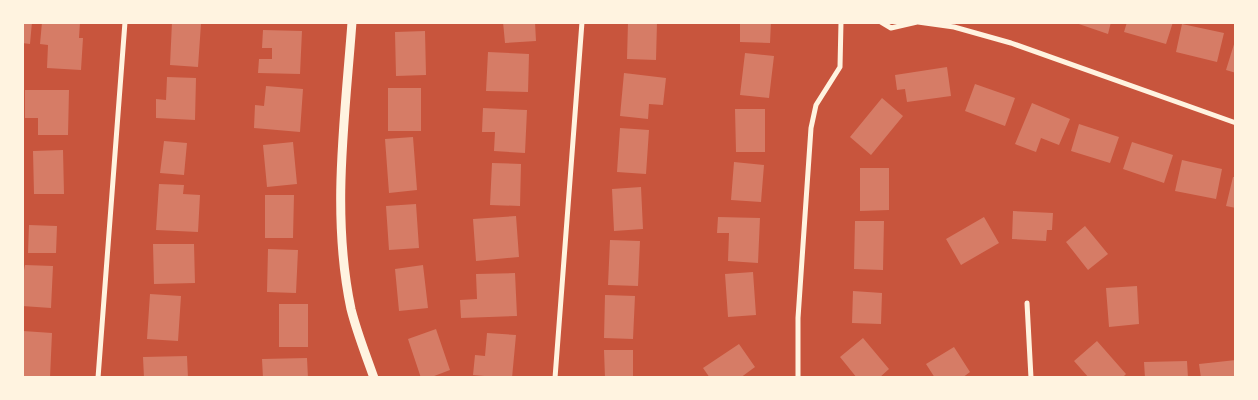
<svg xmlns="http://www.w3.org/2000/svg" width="1258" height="400" font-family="'PT Sans Narrow',sans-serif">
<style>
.building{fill:#d67c66}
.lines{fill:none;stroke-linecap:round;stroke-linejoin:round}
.minor{stroke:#fff3e0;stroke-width:5}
.tertiary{stroke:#fff3e0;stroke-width:9}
</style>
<rect width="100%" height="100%" fill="#c8553d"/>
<!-- building -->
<path class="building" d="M22,22h10l-2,22 -8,-1z
M42,22h38l-1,16h4l-2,32 -34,-2 1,-23 -8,-1z
M172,22l29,2 -3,43 -28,-2z
M503,22h32l1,19 -31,2z
M628,22h29l-1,38 -29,-1z
M740,22h31l-1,21 -30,-1z
M1073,22h38l-3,12z
M1127,22h46l-7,22 -42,-12z
M1182,24l42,9 -7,29 -41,-10z
M263,30l39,1 -2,43 -42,-1 1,-14h13v-11h-10z
M425,31l1,44 -30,1 -1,-44z
M1235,41h1v32l-10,-3z
M488,52l41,2 -1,38 -42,-1z
M745,53l29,3 -5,42 -29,-3z
M947,67l4,29 -44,6 -2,-13 -8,1 -2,-15z
M624,73l42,5 -3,27 -14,-1 -1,15 -28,-3z
M167,77l29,1 -1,42 -39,-2v-19l10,1z
M975,84l40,14 -10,28 -40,-15z
M266,86l37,3 -3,43 -46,-4 1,-23 9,1z
M388,88h33v43h-33z
M25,90h44l-1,45h-30v-17h-13z
M882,98l21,18 -32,39 -21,-18z
M1032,103l38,16 -11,26 -18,-7 -5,14 -21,-8z
M483,108l44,2 -2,43 -31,-2 1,-19h-13z
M735,109h30v43h-29z
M1079,124l40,13 -9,26 -39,-12z
M620,128l29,2 -3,44 -29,-2z
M413,137l4,53 -28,3 -4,-54z
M164,141l23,2 -3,32 -24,-2z
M293,142l4,42 -30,3 -4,-42z
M1132,142l41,13 -9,28 -41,-14z
M63,150l1,44h-30l-1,-43z
M1182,160l40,9 -6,30 -41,-8z
M734,162l30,3 -3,37 -30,-2z
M492,163l29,1 -1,42 -30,-1z
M860,168h29v42l-29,1z
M1233,177h3v31l-10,-2z
M159,184l25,1 -1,9 17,1 -2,37 -42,-2z
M641,187l2,42 -29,2 -2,-42z
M265,195h29l-1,43h-28z
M416,204l3,44 -30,2 -3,-44z
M1013,211l40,2 -1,17h-5l-1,11 -34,-2z
M516,216l3,41 -43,4 -3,-42z
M718,217l42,1 -2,45 -30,-2 1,-28h-12z
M984,217l15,26 -38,22 -15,-26z
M855,221h29l-1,49 -29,-1z
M29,225l28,1 -1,27h-28z
M1085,226l23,28 -20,16 -22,-28z
M610,240l30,1 -2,45 -30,-1z
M153,244h41l1,39 -41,1z
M268,249l30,1 -2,43 -29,-1z
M25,265l28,1 -2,42 -29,-2v-25z
M423,265l5,43 -29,3 -4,-42z
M753,272l3,43 -28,2 -3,-43z
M515,273l2,43 -56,2 -1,-18 17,-1 -1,-25z
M1137,286l2,38 -30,3 -3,-39z
M853,291l29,2 -1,31 -29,-1z
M150,294l31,2 -3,45 -31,-2z
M605,295l30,1 -2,43 -29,-1z
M279,304h29v43h-29z
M436,329l14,41 -21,8h-8l-13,-39z
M23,331l29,2 -2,45h-28z
M487,333l29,2 -4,43h-28v-2l-11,-1 2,-20 10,1z
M863,338l26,31 -10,9h-22l-17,-21z
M1097,341l29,33 -4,4h-33l-15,-17z
M739,344l16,23 -15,11h-30l-7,-10z
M954,347l16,25 -8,6h-27l-9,-14z
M604,350h29v28h-28z
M187,356l1,22h-44l-1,-21z
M307,358l1,20h-45l-1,-19z
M1236,360v18h-35l-2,-14z
M1187,361l1,17h-43l-1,-16z"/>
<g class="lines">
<!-- minor -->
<path class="minor" d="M881,22l10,6 26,-6
M918,22l36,5 57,16 225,80
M1027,303l4,75
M98,378l27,-356
M555,378l27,-356
M798,378v-60l13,-190 5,-23 24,-38 1,-45"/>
<!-- tertiary -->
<path class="tertiary" d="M352,22c-7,96 -21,193 -1,287 6,24 15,46 23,69"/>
</g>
<!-- border -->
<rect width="1258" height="400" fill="none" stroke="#fff3e0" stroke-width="48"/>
</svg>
